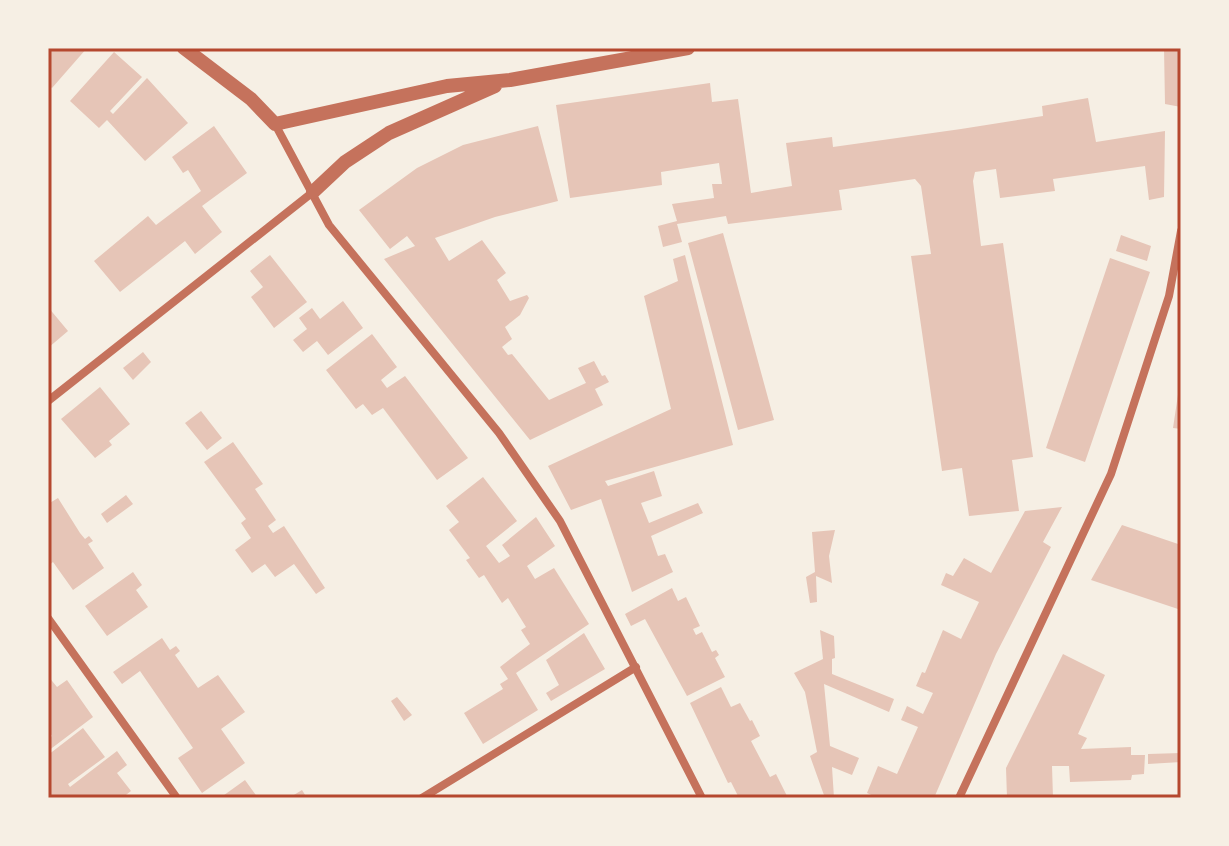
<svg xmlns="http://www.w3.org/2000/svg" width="1229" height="846" font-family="'Archivo Narrow',sans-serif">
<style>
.building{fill:#e6c5b7}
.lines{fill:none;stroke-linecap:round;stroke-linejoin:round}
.minor{stroke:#c5725c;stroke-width:8}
.tertiary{stroke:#c5725c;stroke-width:14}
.neatline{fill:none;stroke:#b5482f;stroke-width:3}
</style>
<rect width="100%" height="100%" fill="#f6efe4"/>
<!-- building -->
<path class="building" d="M49,48h38l-35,40 -4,-3v-32l3,-3z
M1164,48h17v59l-16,-3z
M114,52l28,25 -32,34 3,3 34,-36 41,45 -43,38 -38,-41 -8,8 -29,-27z
M710,83l2,19 26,-3 13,94 41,-7 -6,-43 46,-6 1,10 128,-18 82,-13 -1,-10 46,-8 8,44 69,-11 -1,66 -15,3 -4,-34 -92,13 2,12 -55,7 -4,-29 -21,3 -2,9 8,65 22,-3 30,214 -21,3 7,51 -50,5 -7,-48 -20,3 -31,-215 20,-2 -10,-68 -6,-7 -76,11 3,20 -114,14 -2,-8 -49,8 5,18 -19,5 -5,-21 19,-5 -5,-17 42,-6 -2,-14h10l-3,-21 -58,9 1,13 -92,13 -14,-93z
M214,126l33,47 -45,33 20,26 -27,22 -10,-13 -65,51 -26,-31 54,-45 8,9 45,-34 -13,-21 -5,3 -11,-16z
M538,126l20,75 -63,16 -60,21 14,23 33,-21 24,33 -9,7 13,21 17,-6 2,3 -9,17 -15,12 7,12 -10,8 6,8 4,-1 37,46 37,-17 -8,-15 16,-7 8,15 3,-1 4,7 -14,7 8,16 -73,35 -146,-181 31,-13 -8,-10 -17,13 -31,-39 58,-42 46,-23z
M723,233l51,187 -36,10 -50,-187z
M1121,235l30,11 -4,15 -31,-10z
M270,255l37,47 -33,26 -23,-31 12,-10 -13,-16z
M685,255l48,190 -128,36 3,5 46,-15 8,25 -21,7 8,20 49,-20 5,10 -52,23 7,20 7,-2 8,18 -41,20 -31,-93 -30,11 -23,-44 123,-57 -27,-113 34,-15 -5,-22z
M1110,258l40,14 -65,190 -39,-14z
M343,301l20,27 -35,27 -11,-14 -14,11 -10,-12 14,-11 -8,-11 13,-10 8,11z
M48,307l20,24 -20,17z
M372,334l25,33 -16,13 6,8 18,-12 63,82 -31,22 -54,-72 -11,7 -9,-11 -7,5 -30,-39z
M143,352l8,10 -18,18 -10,-12z
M100,387l30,37 -21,17 3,4 -17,13 -34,-39z
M1179,388h2v41l-8,-1z
M201,411l21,27 -15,12 -22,-27z
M233,442l30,42 -8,5 21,31 -8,6 5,7 11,-7 41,62 -9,6 -22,-30 -19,13 -10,-13 -13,9 -17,-23 16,-12 -10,-15 5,-4 -42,-57z
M483,477l34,44 -31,25 13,17 11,-7 -8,-11 34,-28 19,29 -28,20 8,13 19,-11 35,56 -73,49 22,37 -55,34 -19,-31 39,-24 -3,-5 8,-5 -8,-12 30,-23 -9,-14 5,-3 -18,-29 -6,5 -18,-28 -5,3 -13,-18 4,-2 -21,-28 10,-8 -13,-16z
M126,495l7,9 -26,19 -6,-9z
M58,498l22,35 5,6 4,-3 4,5 -5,3 16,24 -31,22 -20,-28 -5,4v-62z
M1062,507l-19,35 8,5 -55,107 -62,144h-56l-11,-5 11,-27 19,8 21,-47 -17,-7 6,-14 16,8 10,-21 -17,-7 6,-14 3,1 18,-43 18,9 18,-37 -38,-17 5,-12 7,3 11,-18 27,15 34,-62z
M1122,525l59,20v65l-90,-30z
M835,530l-6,26 3,27 -16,-7 1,26 -7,1 -4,-26 9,-5 -3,-40z
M133,572l9,13 -6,5 12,17 -41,29 -22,-30z
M672,588l6,13 8,-4 14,29 -7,3 3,6 6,-3 10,20 4,-2 3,5 -4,3 10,19 -38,19 -42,-77 -14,7 -6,-12z
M820,630l14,6 1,22 -3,1v15l62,25 -5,13 -65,-28 6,62 29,12 -7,17 -20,-8 2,31h-9l-15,-42 7,-4 -12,-60 -11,-19 29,-14z
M584,633l21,36 -54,32 -5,-8 13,-8 -13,-25z
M162,638l8,12 6,-4 4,5 -5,4 23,33 20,-13 27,37 -24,17 24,34 -43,30 -24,-35 15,-10 -53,-77 -18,13 -9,-12z
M1063,654l42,21 -27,59 9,4 -6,11 50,-2v8h14l-1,19 -12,1 -1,5 -61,2 -1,-16h-17l1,32h-46l-1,-30z
M48,676l9,11 10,-7 26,37 -45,34v-12l4,-3 -4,-6z
M721,687l10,20 9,-4 10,18 2,-1 8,16 -9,5 19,36 6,-3 12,24h-49l-8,-16 -3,1 -38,-80z
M397,697l15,18 -8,6 -13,-20z
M83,728l22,29 -37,27 2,3 47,-36 10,14 -10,8 14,18 -9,7h-74v-43z
M1181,753v9l-33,2v-10z
M245,780l13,18h-38z
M302,790l5,8h-18z"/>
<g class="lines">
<!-- minor -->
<path class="minor" d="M275,124l54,101 170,208 61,88 142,277
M48,401l265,-209
M48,618l129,180
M422,798l214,-131
M959,798l152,-324 58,-178 12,-65"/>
<!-- tertiary -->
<path class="tertiary" d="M184,48l67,51 24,25 172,-38 63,-6 178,-32
M313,192l32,-30 44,-29 106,-47"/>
</g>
<!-- border -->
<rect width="1229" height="846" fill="none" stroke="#f6efe4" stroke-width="100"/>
<rect x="50" y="50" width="1129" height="746" class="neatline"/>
</svg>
